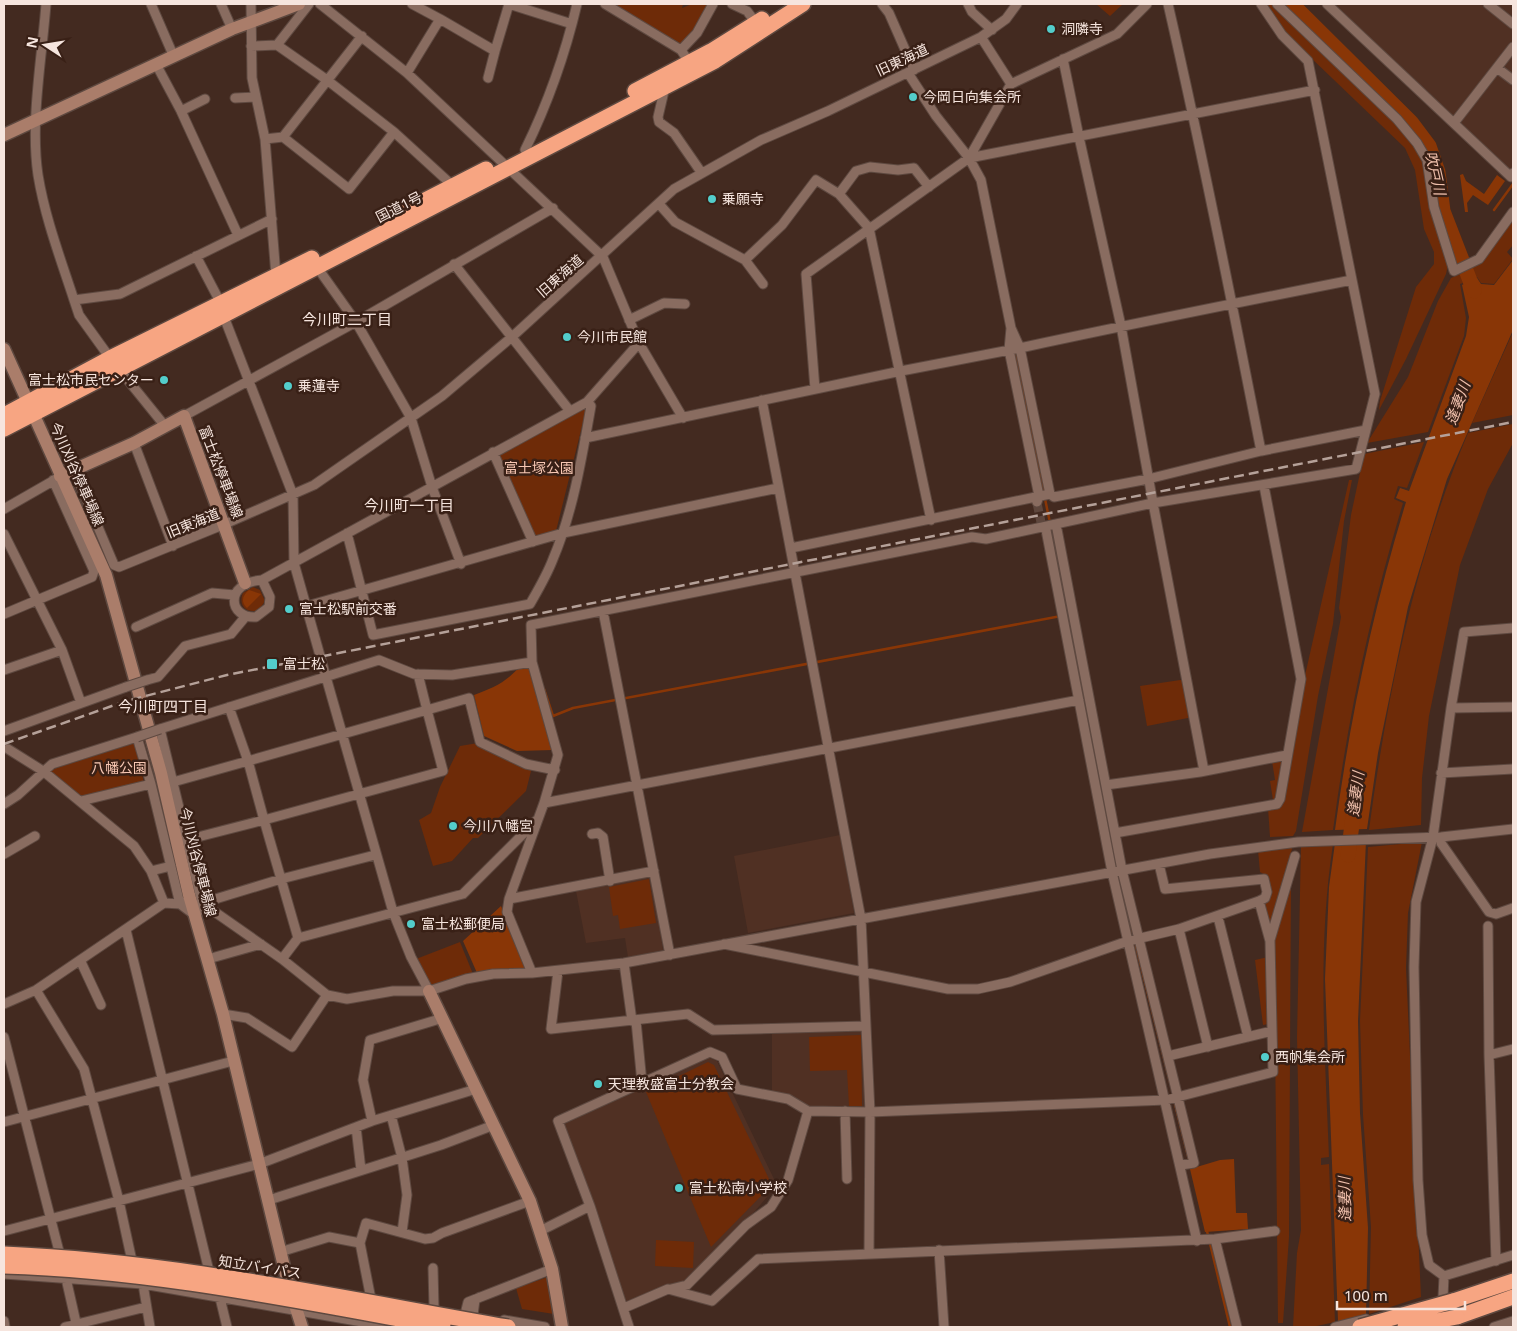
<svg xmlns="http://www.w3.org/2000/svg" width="1517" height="1331" font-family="'Noto Sans','Noto Sans JP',sans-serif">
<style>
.built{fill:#503023}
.green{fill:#6e2b08}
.water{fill:#893606}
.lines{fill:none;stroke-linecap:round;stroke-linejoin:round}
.stream{stroke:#893606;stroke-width:2.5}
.river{stroke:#893606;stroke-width:15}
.street-tunnel{stroke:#5e463c;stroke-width:9;stroke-dasharray:9 4.5;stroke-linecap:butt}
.street-casing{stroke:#5e4940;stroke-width:11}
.secondary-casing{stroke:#5e4940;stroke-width:15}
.highway-casing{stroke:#5e4940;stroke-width:18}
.street{stroke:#896c60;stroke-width:9}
.secondary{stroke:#aa7d6a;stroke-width:12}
.highway{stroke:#f7a582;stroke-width:15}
.rail{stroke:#b5a199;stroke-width:2.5;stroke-dasharray:10 5;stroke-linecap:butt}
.street-bridge-casing{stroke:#5e4940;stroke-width:11;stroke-linecap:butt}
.highway-bridge-casing{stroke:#5e4940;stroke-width:18;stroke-linecap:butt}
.street-bridge{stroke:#896c60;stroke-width:9}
.highway-bridge{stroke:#f7a582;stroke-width:15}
.poi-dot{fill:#53cdcb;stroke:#392016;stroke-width:2}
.labels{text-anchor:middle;stroke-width:5;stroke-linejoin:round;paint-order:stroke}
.poi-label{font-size:14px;fill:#f6e5de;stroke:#392016;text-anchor:start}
.street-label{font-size:14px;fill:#f6e5de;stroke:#392016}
.park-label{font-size:14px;fill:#f8c7b3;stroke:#392016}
.water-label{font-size:15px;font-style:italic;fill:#f0c0ac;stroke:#392016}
.neighbourhood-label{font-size:15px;fill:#f6e5de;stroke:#392016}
</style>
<rect width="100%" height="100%" fill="#432a20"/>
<!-- built -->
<path class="built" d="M1335,4h178v164l-3,4z
M840,835l14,78 -106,20 -14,-77z
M652,876l11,74 -35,7 -3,-19 -39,5 -10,-52z
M864,1029l1,80h-52l-23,-14 -18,-2v-62z
M710,1058l7,3 57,118 -7,18 -12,14 -69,70 -62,21 -62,-177z"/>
<!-- green -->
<path class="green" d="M609,4h74l-1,4 10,-4h17l-14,27 -14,15z
M1096,4h27l-13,12z
M1262,4h12l121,116 30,41 23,103 -2,10 -40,85 -27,51 1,-9 36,-114 18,-23v-12l-10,-23 -9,-59 -10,-22 -121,-116z
M1513,216v29l-6,7 6,7 -19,25 -13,-1 -4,-6 -3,1 -3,-9 10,-9z
M1460,274l3,9 -3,1 6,34 -2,18 -36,96 -61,11 41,-66 30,-76 13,-23z
M1513,332v83l-41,8z
M584,408l2,2 -30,121 -21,6 -36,-83z
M1513,424v19l-25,46 -28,76 -31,151 -7,62 -1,47 -52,5c18,-135 46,-271 99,-397z
M1424,442l-17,46 -9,-2 -4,13 9,4c-33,110 -55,214 -70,327l-31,2 39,-215 -2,-9 12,-93 13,-61z
M1349,480h3l-8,41 -11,103 -15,72 -22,135 -3,5 -23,1 -2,-29 11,-1 25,-127z
M253,587l7,3 5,11 -6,9c-13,4 -21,-5 -16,-17z
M1187,679l6,38 -46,9 -7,-40z
M135,743l9,40 -62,15 -35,-27z
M478,743l54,24 -6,24 -48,47h-5l-21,23 -19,5 -14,-46 12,-7 9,-26 20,-41z
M1284,758l-6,41 -5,1 -3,-19 5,-1 -3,-19z
M1422,842l-14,71 -2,55 15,329 -52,17 2,-87 -8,-112 -3,-94 8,-174z
M1333,844c-16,104 -8,208 -4,313l-8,1v7l8,-1 6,158 -23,5h-19l4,-74 4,-23 -4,-193 4,-192z
M1293,845l-21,79 -3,1 -5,-20 7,-11 -4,-18 -7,-4 -2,-22z
M649,879l7,44 -36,6 -2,-14 -5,1 -4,-29z
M1291,880l-2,357 -6,86h-5l-4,-383z
M460,942l13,32 -42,14 -15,-29z
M1268,957v67l-5,1 -8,-65z
M861,1035l1,71h-13l-2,-36 -37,1 -1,-34z
M708,1062l6,3 55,114 -8,17 -50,51 -65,-155z
M656,1240l38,2 -1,26 -38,-2z
M548,1277l6,37 -32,-5 -6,-21z"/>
<!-- water -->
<path class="water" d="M1463,174l3,7 18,13 13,-19 8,6 -17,24 -15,-10 -6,8 1,9h-3l-5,-37z
M1513,260v70l-66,149 -39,128 -30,146 -11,76 -32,1c15,-112 38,-220 71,-328l-10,-4 4,-10 9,3 57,-155 3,-19 -7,-32 4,-2 -4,-9 8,-4 3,10 4,-2 4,6 13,1z
M249,590l12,4 -14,14c-7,-7 -4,-13 2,-18z
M520,666h7l4,3 22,81 -36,1 -33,-15 -10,-41c19,-7 33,-13 46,-29z
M1366,841l-8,180 2,92 8,115 -2,87 -28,6 -13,-342 4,-92 6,-44z
M501,906l24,63 -48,4 -14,-32z
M1234,1159l2,54h11l1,16 -43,3 -15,-63 30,-9z"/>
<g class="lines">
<!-- stream -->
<path class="stream" d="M1494,210l19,-26
M1015,353l35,170
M1051,528l61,314
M544,689l9,27 20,-8 488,-92
M1120,881l14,56
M1135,942l35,140
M1174,1100l15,60
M1207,1231l23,96"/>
<!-- river -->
<path class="river" d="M1292,4l119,118 18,24 9,26 5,39 31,80
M1348,855l6,-46"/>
<!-- street-tunnel -->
<path class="street-tunnel" d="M1037,503l5,24"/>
<defs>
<path id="street" d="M46,4c-4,54 -16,118 -8,171 7,43 23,85 36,125
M151,4l23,53
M221,4l11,25
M251,4l1,74 13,61 11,137
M320,4l87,69 196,184 36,86 44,75
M412,4l28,15
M605,4l76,46 8,12
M732,4l15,7 9,12
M882,4l7,9 25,57
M968,4l4,8 20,18
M1261,4l21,31 26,26 44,219
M1277,4l120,115 20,24 10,17 7,47 20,64 25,-12 34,-47
M1327,4l184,173 2,-4
M1488,4l25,20
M981,37l30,47
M277,45l32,-41
M251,46l26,-1 50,35 67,52 58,53
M681,50l16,-17 16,-29
M157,66l24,45 57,124
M1497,68l16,12
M407,73l33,-54 55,32 14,-47 63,20
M908,73l28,43 33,42 12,22 30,148 -2,22 30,146 -2,6
M488,78l7,-27
M665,87l-7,30 1,5 15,11 27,39
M235,98l21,-1
M181,111l24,-12
M1454,123l59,-76
M283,137l79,-101
M265,139l18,-2 66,52 45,-57
M525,150c23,-47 40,-95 52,-146
M969,158l346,-68
M929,187l-15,-19 -16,2 -28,-3 -14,4 -17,23 30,34 62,292
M659,204l16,18 70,38 37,-35 34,-45 23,14
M196,256l21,40
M745,260l18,24
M454,264l116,147
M317,267l39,55 55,96 21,69 29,77
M629,320l35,-17 21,1
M226,322l67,173 1,68 32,114 67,235 18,45 18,34
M815,389l-9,-115 163,-116 42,-74 106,-50 30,-30
M762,400l99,519 9,193 -1,140
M184,416l172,-94 197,-114
M165,426l-55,-68 -31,-43 -5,-15 46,-6 152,-75
M585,438l316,-67 119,-23 -9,-20
M134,443l39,103
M493,452l40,90
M74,470l40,95 5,2 106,-43 89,-39 128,-89 71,-60 161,-147 87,-49 67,-29 153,-74 25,-18 11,-15
M1050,494l-30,-146c111,-24 221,-46 332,-68l23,114 -9,36 -105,21c-29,-149 -59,-299 -93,-447
M4,509l54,-31
M1056,524l66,346 72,293 -13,2
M1042,527l4,3 66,342 85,369
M347,533l26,102 157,-31c8,-14 17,-29 23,-45 20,-47 29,-102 38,-153l-4,-4
M4,534l58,116 -58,20
M791,548l259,-54 4,3 94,-18 113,-28
M262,580l8,17 -1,10 -13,10c-27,2 -33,-34 6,-37l325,-178 52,-59
M307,606l256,-73 215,-45
M603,611l67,344
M4,614l88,-37 2,-6 -41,-91
M136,627l76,-34 23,2
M62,650l19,53
M418,674l9,36 42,-12 11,44 46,22 29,6
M147,680l11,-3 27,-31 46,-12 15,-18
M1451,708l62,-1
M4,731l122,-44
M8,749l35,22 91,75 17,25 13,32
M1204,771l-51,-268 203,-34 10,-39
M1441,773l72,-4
M173,782l75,-21 -19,-54
M1106,785l94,-13 87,-17
M81,801l70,-17
M544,803l535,-103
M4,804l14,-9 34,-31 85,-27 14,47 29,120 16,12 6,-13 -42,-174 219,-69 35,14 38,1 80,-13
M1115,833l162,-29 3,-5 21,-120 -37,-193
M592,834l6,-1 5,4 7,44
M1441,837v6l48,69 7,2 17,-6
M186,840l78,-20 -16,-59 179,-51 16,61 -179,49 34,118 165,-44 74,-74
M4,854l31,-18
M1159,864l6,25 99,-10 3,13 -2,6 -6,3
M151,871l20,-5
M654,871l-145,28 35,-96 14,-48 -26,-93 -1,-37 441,-88 14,2 167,-36 -32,-177 -42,-189 -16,-78
M509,899l-2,13 25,61
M202,903l80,56 45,36 20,4 46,-8h36l37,-12 27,-5 39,-1 92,-10 586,-109 88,-12 143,-5 72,-8
M199,904l82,-25 94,-24
M1218,917l30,120
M1488,926l1,129
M1179,929l29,118
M126,930l83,341
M1270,940l25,-84
M208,959l53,-15
M282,959l16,-21
M81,962l20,43
M624,963l8,58
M558,971l-7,58 137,-15 25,16 153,-4
M36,990l48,79 35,132 13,60
M4,1004l32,-14 128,-87 16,1 2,-2
M223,1014l24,4 45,29 35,-52
M636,1021l6,62
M4,1037l57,222
M1168,1056l104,-25
M845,1111l2,68
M391,1115l11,43 5,37 -5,37
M372,1121l-9,-41 7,-40 73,-22
M4,1122l229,-61
M356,1127l5,43
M269,1200l172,-55 53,-20
M4,1231l255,-67 113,-43 104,-32
M540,1231l50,-25
M360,1243l11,56
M939,1250l5,77
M280,1252l49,-15 31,6 6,-20 59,16 8,-1 9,-5 88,-32
M1496,1261l-7,-206 24,-6
M433,1268l1,40
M4,1274l139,10 248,43
M65,1274l12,53
M1444,1276l-15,-11 -7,-30 -4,-55 -4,-213 2,-65 17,-65 18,-129 13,-76 49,-4
M1444,1276l69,-21
M143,1284l7,43
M671,1289l16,-4 59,-60 25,-18 17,-27 20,-69
M1443,1297l1,-21
M220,1298l7,29
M624,1308l44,-19 44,12 46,-42 457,-20
M465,1314l3,-12 84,-33
M473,1315l2,-15 5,-3
M504,1320l41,7
M4,1321l1,6
M65,1327l81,-20
M629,1327l-39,-121 -32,-85 152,-69 12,5 15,32 51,10 20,12 62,1 296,-12 107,-28 -3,-131 -11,-40 -80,28 -51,12 -118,41 -32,7h-30l-224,-45
M1237,1327l-22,-88 60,-8
M1335,1327l31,-8
M1494,1327l19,-6"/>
<path id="secondary" d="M4,135l228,-106 67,-25
M4,349l102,226 55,198 28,122 34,119 65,269 14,44
M60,476l74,-33 50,-27 61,167
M429,991l101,210 22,68 10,58"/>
<path id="highway" d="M635,91l76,-40 51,-32
M390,218l96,-49
M4,415l106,-57 202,-100
M4,429l711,-368 88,-57
M1453,1301l60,-20
M1457,1317l56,-20"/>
</defs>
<!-- street casing -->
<use href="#street" class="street-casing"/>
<!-- secondary casing -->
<use href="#secondary" class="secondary-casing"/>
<!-- highway casing -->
<use href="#highway" class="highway-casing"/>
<!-- street -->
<use href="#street" class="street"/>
<!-- secondary -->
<use href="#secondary" class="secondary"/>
<!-- highway -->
<use href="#highway" class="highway"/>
<!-- rail -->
<path class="rail" d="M4,744l122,-43 101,-26 1286,-253"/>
<defs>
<path id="street-bridge" d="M126,687l21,-7
M137,737l23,-8"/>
<path id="highway-bridge" d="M4,1254c170,7 337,44 504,73
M4,1266c147,4 294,35 439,61
M1360,1327l93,-26
M1405,1327l52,-10"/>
</defs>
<!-- street-bridge casing -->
<use href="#street-bridge" class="street-bridge-casing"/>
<!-- highway-bridge casing -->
<use href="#highway-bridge" class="highway-bridge-casing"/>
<!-- street-bridge -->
<use href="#street-bridge" class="street-bridge"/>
<!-- highway-bridge -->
<use href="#highway-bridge" class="highway-bridge"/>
</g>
<!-- markers -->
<g class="poi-dot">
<circle cx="1051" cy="29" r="5"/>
<circle cx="913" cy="97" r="5"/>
<circle cx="712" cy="199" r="5"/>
<circle cx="567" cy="337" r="5"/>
<circle cx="164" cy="380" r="5"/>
<circle cx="288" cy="386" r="5"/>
<circle cx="289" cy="609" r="5"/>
<rect x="266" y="658" width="12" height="12" rx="2.5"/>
<circle cx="453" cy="826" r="5"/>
<circle cx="411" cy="924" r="5"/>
<circle cx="1265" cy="1057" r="5"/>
<circle cx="598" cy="1084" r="5"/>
<circle cx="679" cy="1188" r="5"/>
</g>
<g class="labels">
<!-- poi labels -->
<g class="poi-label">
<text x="1061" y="34">洞隣寺</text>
<text x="923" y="102">今岡日向集会所</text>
<text x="722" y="204">乗願寺</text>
<text x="577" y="342">今川市民館</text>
<text x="154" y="385" text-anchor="end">富士松市民センター</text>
<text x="298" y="391">乗蓮寺</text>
<text x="299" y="614">富士松駅前交番</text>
<text x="283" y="669">富士松</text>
<text x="463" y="831">今川八幡宮</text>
<text x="421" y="929">富士松郵便局</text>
<text x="1275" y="1062">西帆集会所</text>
<text x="608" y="1089">天理教盛富士分教会</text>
<text x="689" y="1193">富士松南小学校</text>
</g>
<!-- street labels -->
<g class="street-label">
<text transform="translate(902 60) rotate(-25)" y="5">旧東海道</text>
<text transform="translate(399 207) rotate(-27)" y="5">国道1号</text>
<text transform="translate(560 276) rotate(-41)" y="5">旧東海道</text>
<text transform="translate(221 472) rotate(69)" y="5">富士松停車場線</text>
<text transform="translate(77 474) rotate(66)" y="5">今川刈谷停車場線</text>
<text transform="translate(193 523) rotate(-22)" y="5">旧東海道</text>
<text transform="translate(198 862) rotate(76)" y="5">今川刈谷停車場線</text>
<text transform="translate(260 1267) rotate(9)" y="5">知立バイパス</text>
</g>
<!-- park labels -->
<g class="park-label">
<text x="539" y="473">富士塚公園</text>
<text x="119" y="773">八幡公園</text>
</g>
<!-- water labels -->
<g class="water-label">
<text transform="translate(1435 173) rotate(77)" y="5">吹戸川</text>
<text transform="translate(1458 403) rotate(-70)" y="5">逢妻川</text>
<text transform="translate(1356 794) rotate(-83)" y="5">逢妻川</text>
<text transform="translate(1345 1199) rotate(-91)" y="5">逢妻川</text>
</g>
<!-- neighbourhood labels -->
<g class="neighbourhood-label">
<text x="347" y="325">今川町二丁目</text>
<text x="409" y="511">今川町一丁目</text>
<text x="163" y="712">今川町四丁目</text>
</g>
</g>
<!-- border -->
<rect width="1517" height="1331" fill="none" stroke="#f6e5de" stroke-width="10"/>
<!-- north arrow -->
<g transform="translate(45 45) rotate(282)" stroke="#392016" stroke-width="4" paint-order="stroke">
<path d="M0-4L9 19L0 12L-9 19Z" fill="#f6e5de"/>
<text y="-8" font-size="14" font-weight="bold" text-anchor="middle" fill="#f6e5de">N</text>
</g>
<!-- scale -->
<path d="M1337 1301v8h128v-8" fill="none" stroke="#f6e5de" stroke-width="2.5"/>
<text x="1344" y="1301" font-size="15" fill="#f6e5de" stroke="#392016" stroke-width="4" paint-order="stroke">100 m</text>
</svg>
